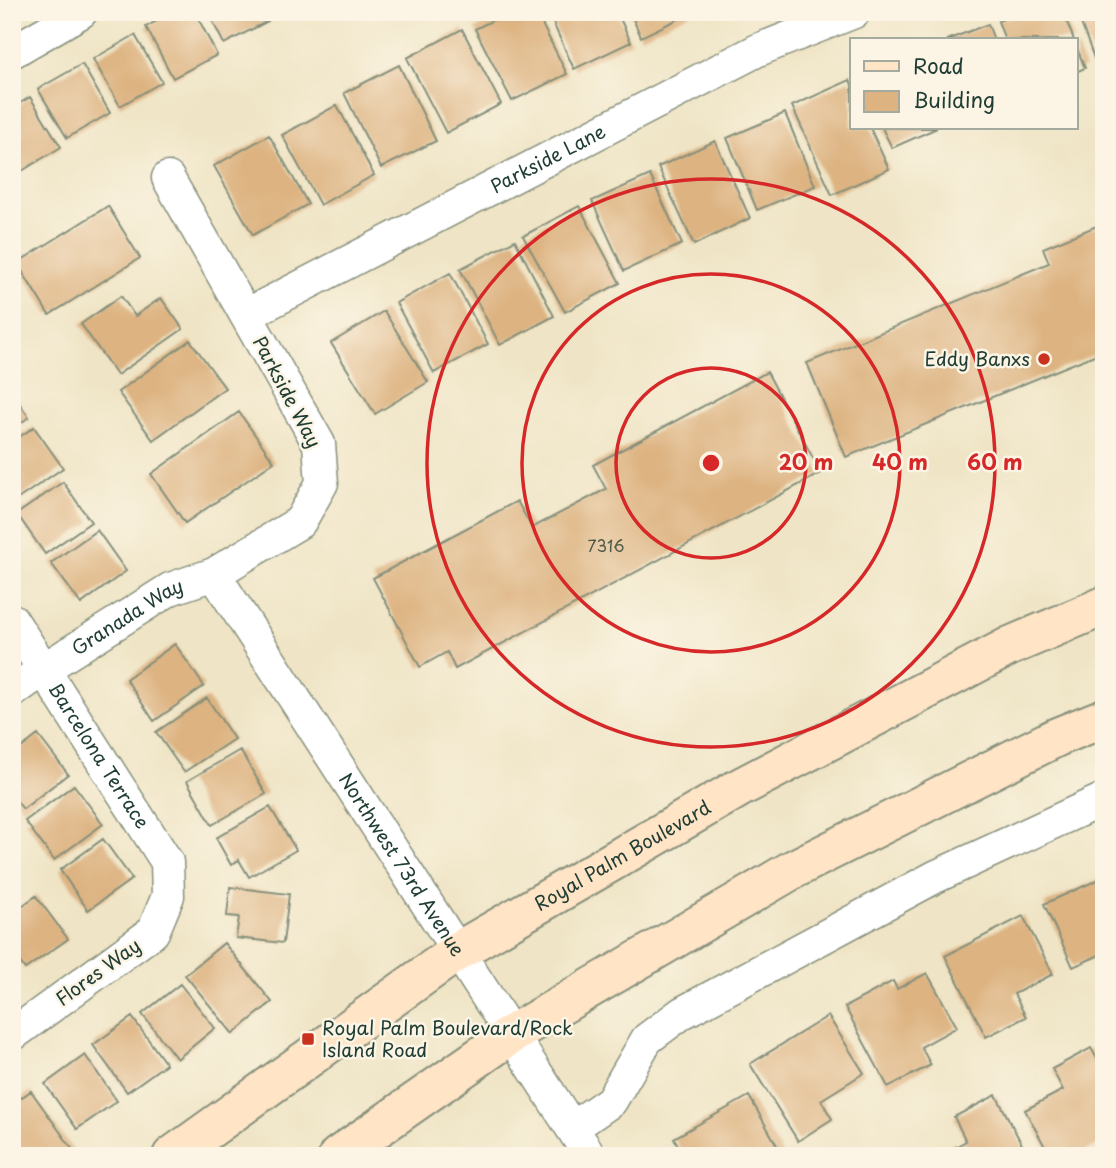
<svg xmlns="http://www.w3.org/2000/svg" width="1116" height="1168" font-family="'Playpen Sans',sans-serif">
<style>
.building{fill:#ddb381}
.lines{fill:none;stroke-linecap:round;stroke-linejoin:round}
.minor-casing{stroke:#87907c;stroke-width:35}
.secondary-casing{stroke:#87907c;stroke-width:42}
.minor{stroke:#fff;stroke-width:32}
.secondary{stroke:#ffe4c6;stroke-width:38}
.ring{fill:none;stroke:#d62828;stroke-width:3.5}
.poi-dot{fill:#c8321e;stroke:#fcf5e5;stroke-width:2.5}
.labels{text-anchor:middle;stroke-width:5;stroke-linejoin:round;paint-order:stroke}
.number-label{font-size:16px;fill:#4e5a47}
.street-label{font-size:19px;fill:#1f3d34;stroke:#fcf5e5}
.poi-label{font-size:19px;fill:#1f3d34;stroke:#fcf5e5;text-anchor:end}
.centre{fill:#d62828;stroke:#fcf5e5;stroke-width:3.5}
.ring-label{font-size:21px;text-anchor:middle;font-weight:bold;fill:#d62828;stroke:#fcf5e5;stroke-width:5;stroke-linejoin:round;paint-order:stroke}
</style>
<rect width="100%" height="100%" fill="#fcf5e5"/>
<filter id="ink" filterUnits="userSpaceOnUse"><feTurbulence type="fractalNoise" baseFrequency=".0143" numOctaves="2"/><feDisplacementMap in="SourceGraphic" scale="14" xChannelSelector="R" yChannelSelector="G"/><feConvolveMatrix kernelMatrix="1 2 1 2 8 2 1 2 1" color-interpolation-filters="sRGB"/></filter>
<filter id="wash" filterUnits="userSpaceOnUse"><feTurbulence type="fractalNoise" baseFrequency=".00686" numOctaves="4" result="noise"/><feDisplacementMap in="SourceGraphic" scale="28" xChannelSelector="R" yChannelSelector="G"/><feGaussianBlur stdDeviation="1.57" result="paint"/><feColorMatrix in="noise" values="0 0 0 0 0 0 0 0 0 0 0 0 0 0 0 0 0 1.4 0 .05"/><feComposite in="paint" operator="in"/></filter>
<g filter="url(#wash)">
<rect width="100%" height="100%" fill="#efe4c5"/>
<g id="blocks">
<!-- building -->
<path class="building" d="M173,12h22l22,43 -44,23 -27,-51z
M208,12h56l4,9 -44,23z
M509,12h27l31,62 -55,27 -37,-72z
M548,12h69l14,30 -57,27z
M630,12h63l-52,25z
M1022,12h41l11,28h-69l-7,-19z
M1077,12h27v71h-1z
M988,24l6,16h-47z
M462,29l39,75 -55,29 -39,-75z
M135,35l27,47 -42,24 -27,-47z
M1076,46l9,22 -9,4z
M82,64l28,49 -43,25 -29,-49z
M399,65l37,76 -55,27 -37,-75z
M850,80l2,5v43h18l19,41 -57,26 -40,-89z
M30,97l31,50 -44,27 -5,-8v-58z
M337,105l37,70 -54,30 -38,-70z
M785,113l30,73 -58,24 -30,-72z
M882,128h55l-45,20z
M269,135l39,69 -55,31 -39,-69z
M715,141l35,77 -56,27 -36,-78z
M650,175l32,69 -58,27 -32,-70z
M108,206l32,52 -91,57 -32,-52z
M579,206l41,77 -55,29 -42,-76z
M1104,223v128l-258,106 -39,-94 242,-100 -6,-15z
M515,240l39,76 -54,29 -40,-76z
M450,273l38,71 -54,29 -38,-70z
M121,296l14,20 26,-18 22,31 -66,46 -36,-51z
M384,311l44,71 -53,32 -44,-71z
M190,340l35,48 -72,52 -35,-48z
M767,372l54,101 -366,196 -8,-17 -27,15 -47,-89 144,-77 15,27 74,-39 -13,-24z
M12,393l17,24 -17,12z
M239,412l35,50 -89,61 -34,-49z
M34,427l29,41 -48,33 -3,-4v-55z
M63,482l28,40 -46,32 -28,-40z
M97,530l29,41 -45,33 -30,-41z
M175,644l29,42 -50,35 -28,-42z
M207,698l27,41 -50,33 -28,-40z
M38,735l30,39 -45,35 -11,-14v-40z
M240,750l26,44 -54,31 -25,-44z
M74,785l29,39 -49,36 -29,-39z
M270,807l26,43 -47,27 -10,-17 -8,5 -15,-27z
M103,839l29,40 -44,31 -28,-40z
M1104,877v76l-31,14 -29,-63z
M230,887l59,7 -6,49 -47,-5 3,-21 -12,-1z
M36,896l32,43 -43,30 -13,-18v-38z
M1023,916l30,58 -39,20 12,23 -40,20 -41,-81z
M224,943l48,59 -39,32 -48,-59z
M927,973l30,54 -36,20 10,18 -43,22 -43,-80 48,-26 4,8z
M180,984l35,44 -38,31 -35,-45z
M828,1016l36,57 -43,27 11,19 -34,22 -48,-77z
M132,1017l34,47 -39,28 -34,-47z
M1091,1048l13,23v70l-27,15h-27l-25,-46 38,-20 -11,-21z
M85,1055l32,46 -40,28 -32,-45z
M31,1091l42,59 -7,6h-51l-3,-3v-49z
M996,1095l32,61h-89l27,-15 -12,-24z
M749,1096l34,60h-99l-10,-18z"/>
</g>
</g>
<g filter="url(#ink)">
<use href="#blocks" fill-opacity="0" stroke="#87907c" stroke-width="2"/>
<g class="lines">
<defs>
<g id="minor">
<path d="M12,52l69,-40"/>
<path id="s1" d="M246,315l512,-265 96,-38"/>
<path id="s2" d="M214,574l376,582"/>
<path id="s3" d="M12,620l155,242 1,34 -15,36 -141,103"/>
<path id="s4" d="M12,692l32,-23 126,-80 44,-15 86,-52 22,-39 -3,-39 -151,-266"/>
<path d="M572,1128l39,-27 36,-62 35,-26 253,-136 169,-78"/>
</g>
<g id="secondary">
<path id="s5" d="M172,1156l286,-205 281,-163 271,-142 94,-40"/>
<path d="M338,1156l174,-122 280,-164 265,-133 47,-19"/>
</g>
</defs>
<!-- minor casing -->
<use href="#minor" class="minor-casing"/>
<!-- secondary casing -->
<use href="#secondary" class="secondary-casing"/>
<!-- minor -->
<use href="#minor" class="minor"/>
<!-- secondary -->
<use href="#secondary" class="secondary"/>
</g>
</g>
<!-- distance rings -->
<g class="ring">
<circle cx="711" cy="463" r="95"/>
<circle cx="711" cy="463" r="189"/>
<circle cx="711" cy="463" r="284"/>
</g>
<!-- markers -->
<g class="poi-dot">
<circle cx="1044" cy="359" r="7"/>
<rect x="301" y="1032" width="14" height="14" rx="3.5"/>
</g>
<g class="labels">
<!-- number labels -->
<g class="number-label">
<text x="606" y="552">7316</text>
</g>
<!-- street labels -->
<g class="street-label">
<text dy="7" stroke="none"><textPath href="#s1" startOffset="340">Parkside Lane</textPath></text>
<text transform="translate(287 392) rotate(62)" y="7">Parkside Way</text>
<text dy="7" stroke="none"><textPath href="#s4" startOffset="138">Granada Way</textPath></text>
<text dy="7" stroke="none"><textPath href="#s3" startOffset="161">Barcelona Terrace</textPath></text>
<text dy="7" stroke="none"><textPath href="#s5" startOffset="542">Royal Palm Boulevard</textPath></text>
<text dy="7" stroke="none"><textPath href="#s2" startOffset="346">Northwest 73rd Avenue</textPath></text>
<text transform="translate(98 972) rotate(-36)" y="7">Flores Way</text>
</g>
<!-- poi labels -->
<g class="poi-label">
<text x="1030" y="366">Eddy Banxs</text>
<text x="322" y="1035" text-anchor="start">Royal Palm Boulevard/Rock<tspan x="322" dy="22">Island Road</tspan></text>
</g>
</g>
<circle cx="711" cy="463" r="10" class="centre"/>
<g class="ring-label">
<text x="806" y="470">20 m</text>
<text x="900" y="470">40 m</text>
<text x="995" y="470">60 m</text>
</g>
<!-- margin -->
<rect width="1116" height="1168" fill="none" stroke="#fcf5e5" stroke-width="42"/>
<!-- legend -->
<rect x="850" y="38" width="228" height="91" fill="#fcf5e5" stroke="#a4ab9e" stroke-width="2"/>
<rect x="864" y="61" width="35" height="10" fill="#ffe4c6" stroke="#a4ab9e" stroke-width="2"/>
<text x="913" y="74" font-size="21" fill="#1f3d34">Road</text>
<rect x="864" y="91" width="35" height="21" fill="#ddb381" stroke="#a4ab9e" stroke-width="2"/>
<text x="913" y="108" font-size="21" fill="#1f3d34">Building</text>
</svg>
